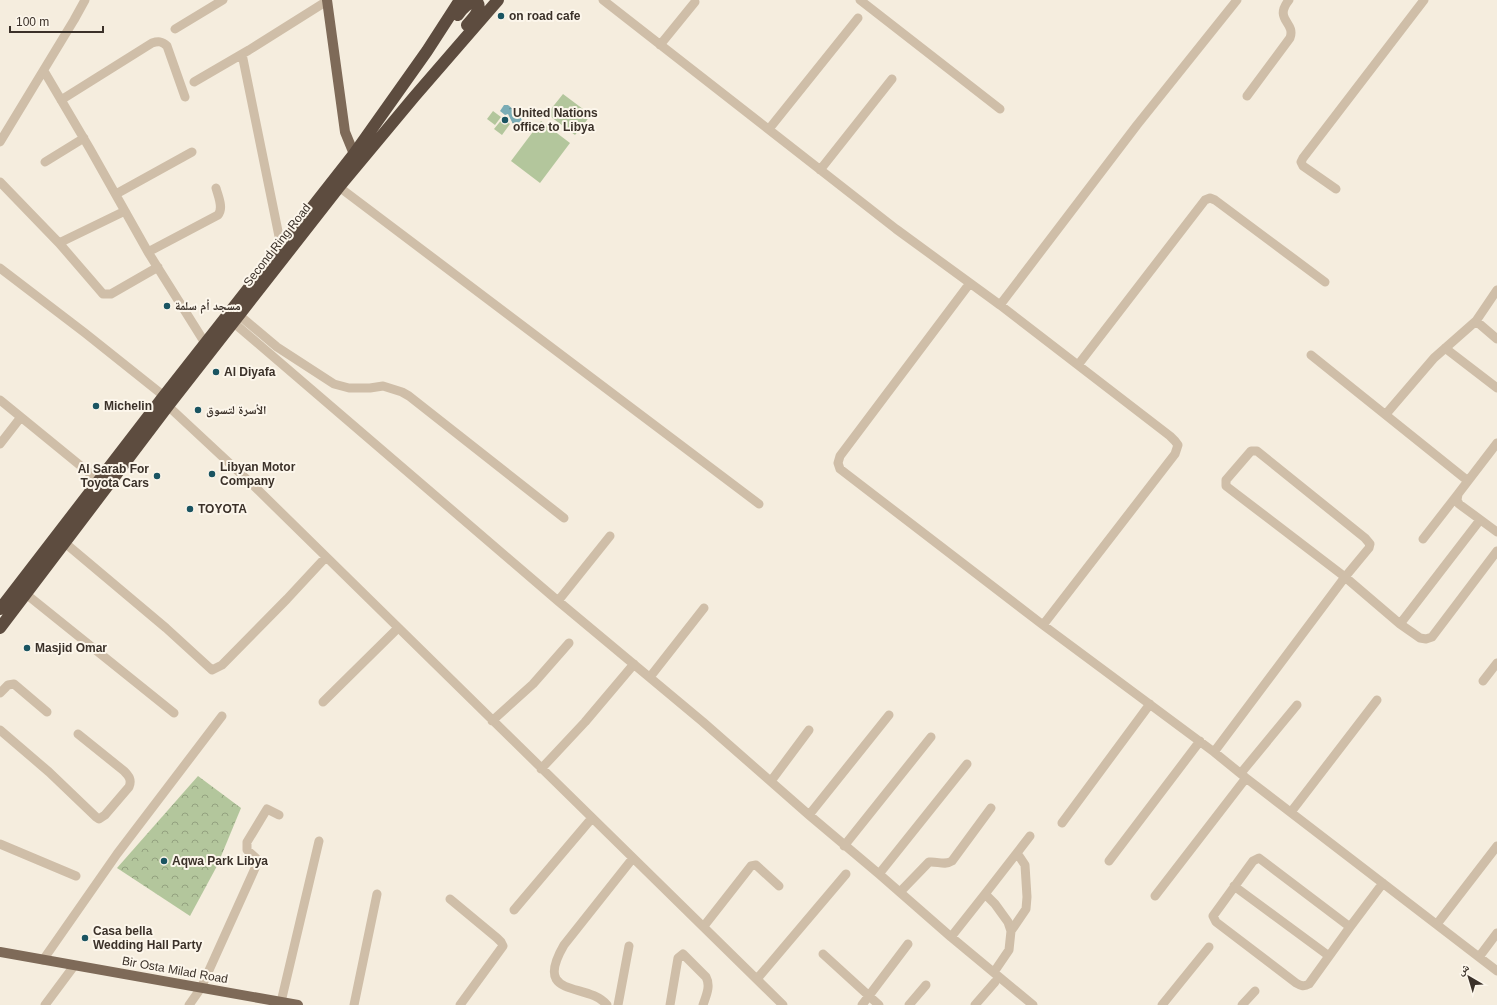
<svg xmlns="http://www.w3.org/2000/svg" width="1497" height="1005" font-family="Helvetica,'Noto Naskh Arabic',sans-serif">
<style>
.park{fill:url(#park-crowns)}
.garden{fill:#b3c69c}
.water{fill:url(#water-ripples)}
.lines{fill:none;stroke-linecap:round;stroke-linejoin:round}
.minor{stroke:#cfbea8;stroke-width:9}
.major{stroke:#7e6a58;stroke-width:10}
.highway{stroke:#5d4c3f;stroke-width:12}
.poi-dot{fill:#1a5461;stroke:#fcf6eb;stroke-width:1.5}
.labels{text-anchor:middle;stroke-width:4;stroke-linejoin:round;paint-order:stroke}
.poi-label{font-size:12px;font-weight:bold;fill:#3b3129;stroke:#fcf6eb;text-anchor:start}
.street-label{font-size:12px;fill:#3b3129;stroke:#fcf6eb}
</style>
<defs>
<pattern id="park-crowns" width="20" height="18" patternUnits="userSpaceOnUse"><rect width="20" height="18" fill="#b3c69c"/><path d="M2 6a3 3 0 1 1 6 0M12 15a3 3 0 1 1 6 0" fill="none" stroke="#93a17f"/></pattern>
<pattern id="water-ripples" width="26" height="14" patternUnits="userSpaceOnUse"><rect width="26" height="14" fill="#7aacb5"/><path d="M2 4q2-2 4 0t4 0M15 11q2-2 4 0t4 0" fill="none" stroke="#658d93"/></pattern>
</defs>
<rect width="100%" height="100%" fill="#f5edde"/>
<!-- park -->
<path class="park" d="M198,776l43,32 -24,58 -27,50 -73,-48z"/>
<!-- garden -->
<path class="garden" d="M563,94l28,21 -16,20 -28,-21z
M493,111l8,6 -6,8 -8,-6z
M503,118l7,6 -8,11 -8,-6z
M541,121l29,22 -30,40 -29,-22z"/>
<!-- water -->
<path class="water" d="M504,105h4l13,11 1,7 -4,2 -5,-1 -5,-10 -3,1 -5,-4z"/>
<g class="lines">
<!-- minor -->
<path class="minor" d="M603,0l293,229 104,76 137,-180 100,-125
M860,0l140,109
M175,29l48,-29
M660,45l35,-43
M242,54l39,192
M44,71l46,78 58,103 57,91
M194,82l55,-32 78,-49
M1247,96l43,-58c6,-16 -17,-18 -1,-38
M61,100l91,-57c6,-2 10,-2 15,3l18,51
M769,129l89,-111
M0,142l74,-122 11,-20
M45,162l39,-24
M820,170l72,-91
M0,182l59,61 66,-32
M339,187l420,317
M1336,189l-33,-23 -2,-4 2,-4 121,-158
M116,194l76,-42
M59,243l44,51h8l47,-27
M148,252l70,-37c6,-7 0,-19 -2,-27
M0,268l85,65 79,63
M970,283l-130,173 -2,7 2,6 203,156 171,127 32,26 251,193
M1000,305l170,131 5,5 3,4 -3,9 -132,171
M239,315l38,32 57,37 15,4h21l13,-2 19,6 7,4 155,122
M1476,321l21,-31
M234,323l324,278 145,121 106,93 70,59 72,63 82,68
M1445,348l52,40
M1311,355l157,126
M1078,365l127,-165 5,-2 5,2 110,82
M0,400l98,80
M168,406l88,82 527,517
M1386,414l48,-56 42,-37 21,18
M1497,443l-39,51 -1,6 2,4 38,28
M0,444l21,-27
M1423,539l35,-45
M65,543l101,85 46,42 10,-5 65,-66 39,-42
M26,594l148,119
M558,601l52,-65
M1400,624l80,-104
M650,677l54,-69
M1483,681l14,-18
M0,693l8,-8 6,-1 33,28
M323,702l75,-74
M492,721l41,-37 36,-41
M0,730l49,42 47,45 3,2 6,-4 24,-28c3,-7 0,-11 -5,-16l-46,-37
M1214,752l131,-175 24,-29 1,-4 -5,-6 -108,-87h-6l-25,29v6l119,91 55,47 20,14 6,1 6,-2 65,-86
M541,769l44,-47 49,-58
M1241,773l56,-68
M771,781l38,-51
M1291,812l86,-112
M809,815l80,-100
M1062,823l88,-119
M0,844l76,32
M844,846l87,-109
M1109,861l91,-120
M879,874l88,-110
M1234,886l95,70
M900,892l29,-30c9,-1 15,4 23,-1l39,-53
M985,894l10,10 13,18 3,9 -2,19 -15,22
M1155,896l91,-118
M450,899l47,39 4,4 2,4 -43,59
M514,910l78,-92
M1437,924l60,-78
M704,926l47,-60 5,-1 23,21
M1350,927l-91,-69 -6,3 -40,55 3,6 80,61c5,3 8,4 13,1l41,-57 33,-44
M1011,931l15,-22 1,-12 -2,-32 -8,-12
M951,937l34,-43 45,-58
M823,954l56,51
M1479,957l18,-24
M43,960l74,-106 105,-138
M757,979l89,-105
M281,1002l38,-161
M45,1005l29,-39
M189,1005l12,-17 55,-122v-8l-9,-8v-8l20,-33 12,6
M354,1005l23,-111
M607,1005c-20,-24 -75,-5 -43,-60l69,-87
M618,1005l11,-59
M670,1005l8,-47 5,-4 23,23c5,9 0,19 -3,28
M862,1005l46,-61
M909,1005l17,-20
M975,1005l20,-23
M1162,1005l47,-58
M1242,1005l13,-14"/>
<!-- major -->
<path class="major" d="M327,0l18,132 9,22
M0,952l298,53"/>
<!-- highway -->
<path class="highway" d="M458,15c3,-5 12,-15 19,-13 2,2 2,4 1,7 -1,6 -7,11 -11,16
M0,609l164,-213 190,-242 73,-103 33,-51
M0,628l168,-222 171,-219 75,-90 84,-97"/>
</g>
<!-- markers -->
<g class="poi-dot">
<circle cx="501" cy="16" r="4"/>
<circle cx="505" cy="120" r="4"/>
<circle cx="167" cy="306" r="4"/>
<circle cx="216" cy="372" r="4"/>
<circle cx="96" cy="406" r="4"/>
<circle cx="198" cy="410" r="4"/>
<circle cx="212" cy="474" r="4"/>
<circle cx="157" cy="476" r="4"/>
<circle cx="190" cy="509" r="4"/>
<circle cx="27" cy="648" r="4"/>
<circle cx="164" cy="861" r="4"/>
<circle cx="85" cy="938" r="4"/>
</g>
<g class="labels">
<!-- poi labels -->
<g class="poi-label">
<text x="509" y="20">on road cafe</text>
<text x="513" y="117">United Nations<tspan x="513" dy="14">office to Libya</tspan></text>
<text x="175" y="310">مسجد أم سلمة</text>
<text x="224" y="376">Al Diyafa</text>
<text x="104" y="410">Michelin</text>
<text x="206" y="414">الأسرة لتسوق</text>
<text x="220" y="471">Libyan Motor<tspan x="220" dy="14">Company</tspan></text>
<text x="149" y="473" text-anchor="end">Al Sarab For<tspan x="149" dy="14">Toyota Cars</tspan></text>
<text x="198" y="513">TOYOTA</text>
<text x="35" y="652">Masjid Omar</text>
<text x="172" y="865">Aqwa Park Libya</text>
<text x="93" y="935">Casa bella<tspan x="93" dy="14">Wedding Hall Party</tspan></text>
</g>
<!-- street labels -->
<g class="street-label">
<text transform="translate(277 245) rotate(-52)" y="4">Second Ring Road</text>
<text transform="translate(175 970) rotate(10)" y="4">Bir Osta Milad Road</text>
</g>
</g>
<!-- north arrow -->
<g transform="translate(1469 977) rotate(322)" stroke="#fcf6eb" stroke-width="3" paint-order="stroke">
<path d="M0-3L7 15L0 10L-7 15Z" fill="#3b3129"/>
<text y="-6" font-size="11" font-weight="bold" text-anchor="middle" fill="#3b3129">ش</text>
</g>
<!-- scale -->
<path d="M10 26v6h93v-6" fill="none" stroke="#3b3129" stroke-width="2"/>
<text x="16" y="26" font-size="12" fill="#3b3129" stroke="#fcf6eb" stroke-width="3" paint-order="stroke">100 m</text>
</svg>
